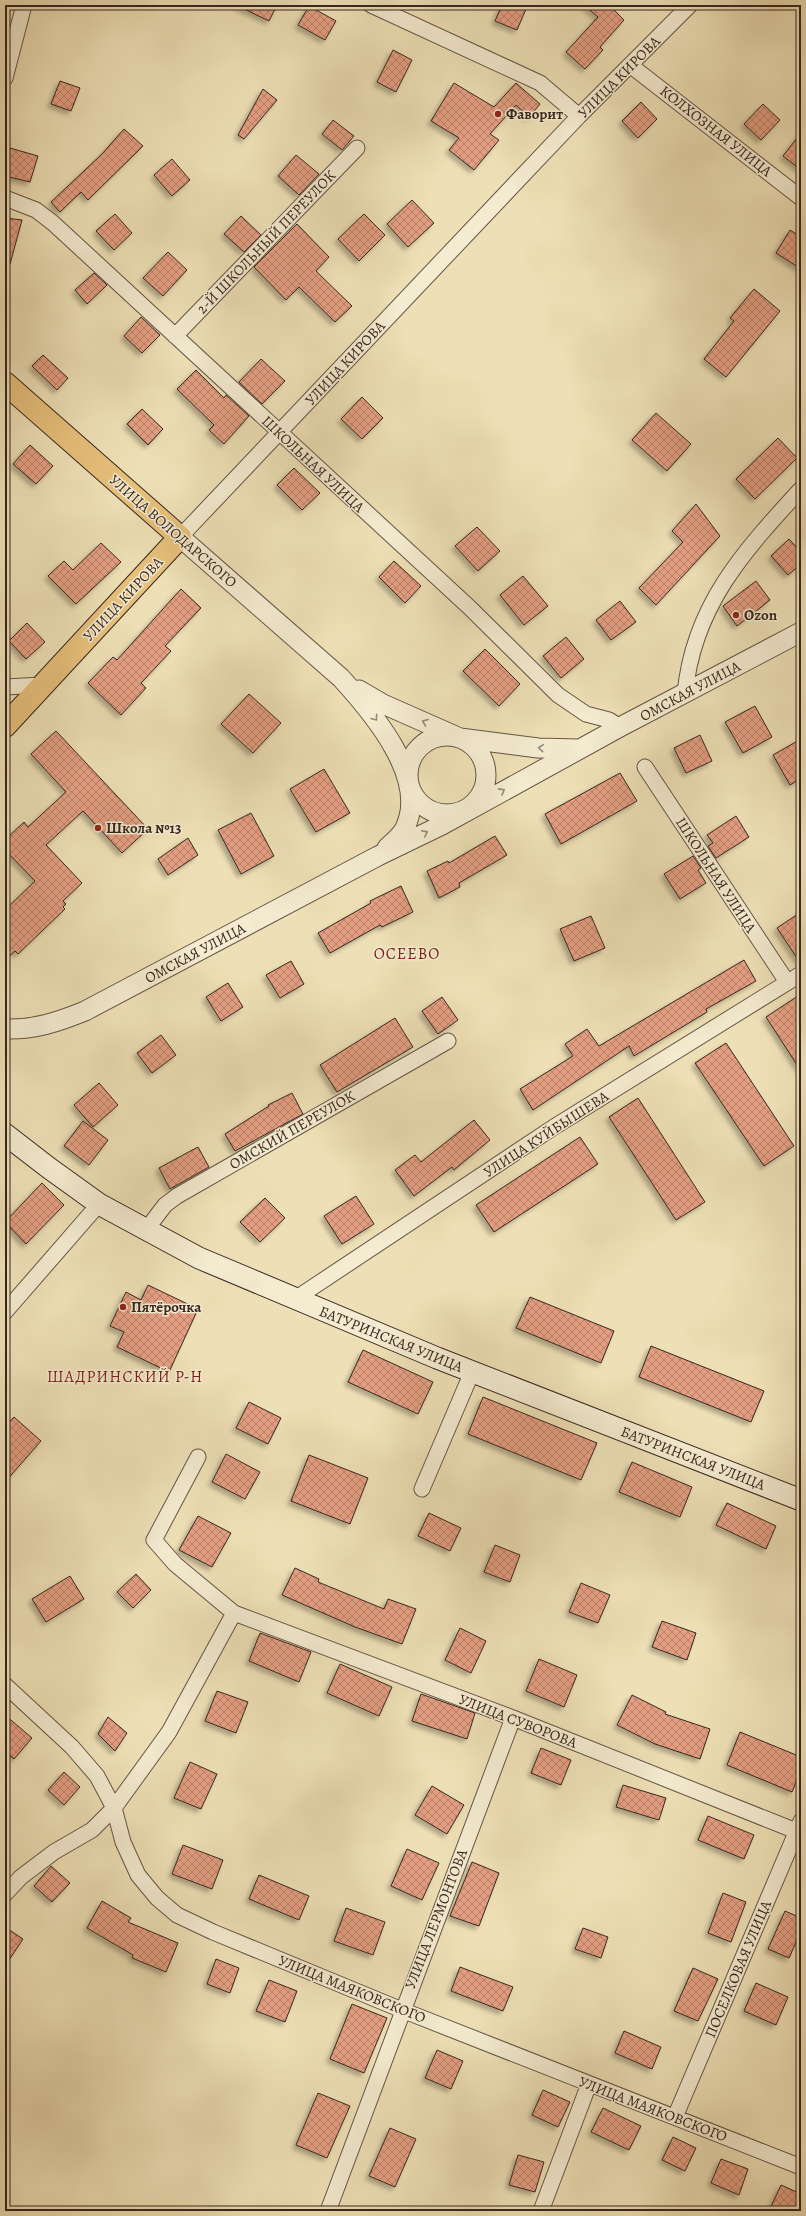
<svg xmlns="http://www.w3.org/2000/svg" width="806" height="2216" font-family="Alegreya,serif">
<style>
.building{fill:url(#building-cross-hatch);stroke:#36261f;filter:url(#shadow)}
.lines{fill:none;stroke-linecap:round;stroke-linejoin:round}
.minor-casing{stroke:#645445;stroke-width:17}
.tertiary-casing{stroke:#645445;stroke-width:21}
.secondary-casing{stroke:#36261f;stroke-width:23}
.primary-casing{stroke:#36261f;stroke-width:24}
.minor{stroke:#f4ebd0;stroke-width:15}
.tertiary{stroke:#f4ebd0;stroke-width:19}
.secondary{stroke:#f4ebd0;stroke-width:21}
.primary{stroke:#e7c07b;stroke-width:22}
.oneway{stroke:#958878}
.poi-dot{fill:#8f2418;stroke:#f4ebd0;stroke-width:1.5}
.labels{text-anchor:middle;stroke-width:3;stroke-linejoin:round;paint-order:stroke}
.street-label{font-size:15px;fill:#36261f;stroke:#f4ebd0}
.poi-label{font-size:15px;font-weight:bold;fill:#36261f;stroke:#f4ebd0;text-anchor:start}
.neighbourhood-label{font-size:16px;letter-spacing:1px;fill:#7a1f14;stroke:#f4ebd0}
</style>
<defs>
<pattern id="building-cross-hatch" width="8" height="8" patternUnits="userSpaceOnUse"><rect width="8" height="8" fill="#e49f82"/><path d="M0 0l8 8M0 8l8-8" fill="none" stroke="#ba816a"/></pattern>
<filter id="shadow"><feDropShadow dx="-3.5" dy="3.5" stdDeviation="2" flood-color="#0004"/></filter>
</defs>
<rect width="100%" height="100%" fill="#eee0b6"/>
<filter id="stains"><feTurbulence type="fractalNoise" baseFrequency=".005" numOctaves="4"/><feColorMatrix values="0 0 0 0 .2 0 0 0 0 .09 0 0 0 0 .02 0 0 0 .5 -.17"/></filter>
<radialGradient id="worn" r=".72"><stop offset=".6" stop-color="#630" stop-opacity="0"/><stop offset="1" stop-color="#630" stop-opacity=".3"/></radialGradient>
<!-- building -->
<path class="building" d="M236,5h41l-8,16z
M502,5h15l9,4 -9,21 -22,-9z
M584,5h25l15,15 -24,27 3,3 -18,19 -19,-17 32,-35z
M309,6l27,15 -11,19 -27,-15z
M393,50l19,10 -16,32 -19,-10z
M60,81l20,7 -9,23 -20,-7z
M454,83l40,24 22,-24 24,21 -11,13 -13,-12 -26,29 9,6 -25,30 -25,-20 10,-12 -28,-17z
M263,89l14,11 -33,39 -6,-4z
M641,102l16,17 -19,19 -16,-17z
M763,104l17,16 -19,20 -17,-16z
M333,120l21,16 -12,14 -20,-16z
M124,129l19,17 -55,54 -7,-8 -21,20 -9,-10 51,-48z
M801,133v37l-18,-14z
M10,148l28,8 -8,26 -25,-6v-10z
M296,155l23,19 -20,21 -21,-19z
M172,159l18,21 -18,16 -18,-21z
M412,200l22,23 -26,24 -21,-23z
M115,214l17,19 -18,17 -18,-19z
M364,214l21,21 -26,26 -21,-22z
M241,216l20,19 -17,17 -20,-18z
M5,218l17,2 -12,44h-5z
M297,224l32,33 -13,14 36,35 -17,16 -36,-35 -13,13 -32,-33z
M790,230l11,7v32l-25,-16z
M168,252l19,18 -24,26 -20,-18z
M94,273l13,12 -20,19 -12,-14z
M754,289l26,22 -54,66 -22,-18 30,-38 -4,-3z
M141,317l19,18 -18,18 -18,-17z
M43,355l25,23 -11,12 -25,-24z
M261,359l24,22 -23,23 -23,-22z
M196,370l28,28 2,-3 23,21 -25,28 -15,-14 5,-5 -37,-36z
M362,397l21,21 -21,21 -21,-20z
M142,409l21,20 -15,16 -21,-21z
M656,413l35,31 -24,27 -35,-31z
M778,438l19,20 -42,41 -19,-20z
M30,445l23,21 -17,18 -23,-20z
M294,468l26,25 -18,17 -25,-25z
M696,504l24,32 -64,69 -17,-17 44,-46 -11,-11z
M477,527l23,24 -22,20 -23,-25z
M789,539l12,13v12l-13,11 -17,-19z
M101,543l20,19 -45,42 -28,-28 16,-15 9,9z
M394,561l27,25 -16,17 -26,-26z
M523,576l25,30 -24,19 -24,-30z
M756,581l14,19 -33,26 -14,-20z
M181,589l20,19 -36,38 6,5 -30,32 5,5 -25,27 -33,-32 25,-26 4,3z
M620,601l16,21 -25,18 -15,-20z
M27,623l18,19 -19,17 -17,-18z
M566,637l18,22 -23,19 -18,-22z
M485,649l35,35 -21,22 -36,-35z
M249,694l32,29 -28,30 -32,-29z
M755,706l17,31 -29,16 -18,-31z
M56,731l92,98 -26,24 -39,-42 -37,34 36,38 -19,18 3,3 -3,3 2,2 -47,45 -3,-3 -10,9v-50l30,-29 -30,-31v-10l19,-18 4,5 38,-35 -35,-38z
M700,735l12,26 -26,12 -12,-25z
M801,739v39l-11,7 -17,-30z
M324,769l26,44 -34,19 -26,-43z
M620,773l17,28 -76,43 -16,-30z
M251,813l23,43 -33,18 -23,-44z
M736,816l13,21 -33,21 -8,-12 5,-3 -6,-8z
M495,836l12,19 -48,28 1,4 -21,11 -12,-27 21,-10 1,2z
M188,838l10,17 -30,20 -10,-16z
M693,856l8,12 -3,2 8,13 -26,16 -16,-25z
M401,886l12,26 -31,15 -2,-2 -50,28 -12,-20 53,-30 -1,-2z
M801,912v52l-24,-36z
M591,916l14,32 -31,13 -14,-32z
M744,960l12,21 -50,28 1,3 -73,44 -5,-10 -96,64 -13,-21 53,-33 -8,-12 22,-15 12,17z
M291,961l13,23 -24,14 -14,-23z
M228,983l15,24 -22,14 -15,-24z
M801,994v77l-35,-54z
M442,997l16,23 -20,14 -16,-23z
M395,1018l18,29 -76,45 -17,-27z
M161,1035l15,20 -24,18 -15,-20z
M726,1043l68,103 -30,20 -69,-103z
M99,1083l19,22 -25,22 -19,-22z
M292,1093l11,21 -68,37 -10,-17 44,-28 -1,-1z
M638,1098l67,104 -29,18 -67,-103z
M474,1120l16,20 -36,30 -2,-3 -38,29 -19,-26 20,-15 6,7z
M83,1121l25,19 -19,25 -25,-19z
M580,1137l18,27 -104,68 -18,-27z
M198,1147l11,20 -39,22 -11,-21z
M42,1183l22,22 -38,39 -21,-22z
M356,1196l18,28 -32,20 -18,-28z
M265,1198l20,20 -25,24 -20,-20z
M148,1285l50,24 -29,63 -52,-25 7,-15 -14,-6 16,-34 15,8z
M530,1297l84,34 -13,32 -85,-35z
M651,1346l113,45 -13,31 -112,-45z
M363,1350l70,32 -15,32 -70,-32z
M483,1397l114,46 -16,37 -113,-46z
M249,1402l32,16 -13,26 -32,-16z
M14,1417l27,24 -36,41v-55z
M226,1454l34,18 -15,27 -33,-17z
M309,1455l59,23 -18,46 -59,-23z
M632,1462l60,25 -12,30 -61,-25z
M727,1503l49,23 -10,23 -50,-24z
M429,1513l32,15 -11,23 -32,-15z
M198,1516l33,17 -19,34 -33,-17z
M495,1545l25,10 -10,27 -26,-10z
M295,1568l24,11 -1,3 66,27 4,-10 28,10 -14,35 -47,-17 -73,-32z
M136,1574l15,16 -18,18 -16,-16z
M70,1576l14,23 -38,23 -14,-23z
M581,1583l29,12 -12,28 -29,-11z
M662,1621l34,12 -9,27 -35,-13z
M460,1628l26,13 -15,32 -26,-13z
M260,1633l51,19 -12,30 -50,-21z
M539,1659l38,16 -13,32 -38,-16z
M340,1664l52,23 -13,29 -52,-23z
M217,1691l31,11 -12,31 -31,-12z
M421,1694l54,19 -8,26 -55,-18z
M632,1695l34,17 -1,2 45,15 -10,30 -45,-15 -38,-19z
M5,1715l27,23 -18,21 -9,-8z
M108,1717l19,16 -12,18 -17,-17z
M740,1732l61,25v13l-9,22 -65,-27z
M541,1748l30,12 -10,25 -30,-12z
M190,1762l27,12 -16,35 -27,-11z
M64,1772l16,15 -16,18 -16,-15z
M623,1785l43,13 -7,22 -43,-13z
M432,1786l32,19 -17,29 -32,-19z
M708,1816l46,19 -10,24 -46,-19z
M183,1845l40,15 -11,29 -40,-15z
M407,1849l32,14 -17,37 -31,-14z
M472,1862l27,11 -20,53 -29,-10z
M51,1866l19,17 -18,19 -18,-16z
M259,1875l50,21 -10,24 -50,-21z
M723,1893l23,9 -15,40 -23,-9z
M102,1901l29,17 -3,4 50,21 -12,29 -34,-14 1,-3 -46,-27z
M346,1908l39,14 -12,33 -39,-14z
M785,1911l16,7v13l-12,27 -21,-9z
M5,1927l18,12 -18,27z
M583,1928l25,9 -7,21 -26,-9z
M216,1959l23,9 -9,25 -23,-9z
M460,1967l53,20 -10,24 -52,-20z
M693,1968l25,11 -20,42 -24,-10z
M269,1980l28,11 -12,31 -29,-11z
M756,1983l32,14 -12,28 -32,-14z
M352,2004l35,14 -23,55 -34,-14z
M624,2031l37,16 -9,22 -37,-16z
M437,2050l26,11 -12,28 -26,-11z
M543,2090l27,12 -12,25 -26,-12z
M318,2093l32,13 -23,52 -31,-13z
M603,2108l38,18 -12,24 -38,-18z
M390,2128l26,11 -21,48 -26,-11z
M673,2137l23,11 -11,23 -23,-11z
M518,2155l26,7 -9,30 -26,-7z
M721,2159l27,10 -9,26 -28,-12z
M781,2185l20,9v17h-32z"/>
<g class="lines">
<defs>
<path id="minor" d="M371,5l169,78 39,33
M630,65l171,133
M5,78l19,-73
M5,198l31,12 17,13 416,384 89,88 28,19 23,6 11,7
M175,336l182,-188
M180,537l399,-421 111,-111
M5,687l38,-2
M685,694c8,-88 59,-143 116,-205
M645,767l142,215
M146,1230l19,-25 12,-9 271,-155
M295,1299l259,-172 247,-153
M5,1312l94,-108
M422,1489l50,-117
M234,1613l279,105 288,115
M5,1685l67,62 25,29 17,32 9,34 15,33 19,23 20,17 36,17 189,78 399,157
M5,1894l16,-17 33,-25 38,-22 22,-22 55,-76 65,-119 -59,-49 -21,-24 44,-83
M675,2117l126,-296
M328,2211l185,-493
M541,2211l48,-127"/>
<path id="tertiary" d="M180,537l161,141c31,34 88,100 64,150 -4,8 -12,14 -18,20
M359,690l24,14 77,34 78,10 40,1
M408 775a39 39 0 1 1 78 0a39 39 0 1 1-78 0Z
M5,1029c29,1 53,-7 80,-18l293,-155 64,-31 178,-98 181,-95"/>
<path id="secondary" d="M5,1134l44,34 50,36 100,54 238,100 364,142"/>
<path id="primary" d="M5,383l175,154 -175,189"/>
</defs>
<!-- minor casing -->
<use href="#minor" class="minor-casing"/>
<!-- tertiary casing -->
<use href="#tertiary" class="tertiary-casing"/>
<!-- secondary casing -->
<use href="#secondary" class="secondary-casing"/>
<!-- primary casing -->
<use href="#primary" class="primary-casing"/>
<!-- minor -->
<use href="#minor" class="minor"/>
<!-- tertiary -->
<use href="#tertiary" class="tertiary"/>
<!-- secondary -->
<use href="#secondary" class="secondary"/>
<!-- primary -->
<use href="#primary" class="primary"/>
</g>
<!-- one-way arrows -->
<defs><path id="oneway-chevron" d="M-2-3.5L2.5 0L-2 3.5" fill="none" stroke-width="1.6" stroke-linecap="round" stroke-linejoin="round"/></defs>
<g class="oneway">
<use href="#oneway-chevron" transform="translate(375 718) rotate(53)"/>
<use href="#oneway-chevron" transform="translate(425 722) rotate(-158)"/>
<use href="#oneway-chevron" transform="translate(541 748) rotate(-175)"/>
<use href="#oneway-chevron" transform="translate(502 791) rotate(-29)"/>
<use href="#oneway-chevron" transform="translate(425 833) rotate(-26)"/>
</g>
<!-- markers -->
<g class="poi-dot">
<circle cx="498" cy="114" r="4"/>
<circle cx="736" cy="615" r="4"/>
<circle cx="98" cy="828" r="4"/>
<circle cx="123" cy="1307" r="4"/>
</g>
<g class="labels">
<!-- street labels -->
<g class="street-label">
<text transform="translate(619 77) rotate(-45)" y="5">УЛИЦА КИРОВА</text>
<text transform="translate(716 131) rotate(38)" y="5">КОЛХОЗНАЯ УЛИЦА</text>
<text transform="translate(266 242) rotate(-46)" y="5">2-Й ШКОЛЬНЫЙ ПЕРЕУЛОК</text>
<text transform="translate(345 363) rotate(-47)" y="5">УЛИЦА КИРОВА</text>
<text transform="translate(313 464) rotate(43)" y="5">ШКОЛЬНАЯ УЛИЦА</text>
<text transform="translate(173 531) rotate(41)" y="5">УЛИЦА ВОЛОДАРСКОГО</text>
<text transform="translate(123 599) rotate(-47)" y="5">УЛИЦА КИРОВА</text>
<text transform="translate(690 691) rotate(-28)" y="5">ОМСКАЯ УЛИЦА</text>
<text transform="translate(716 875) rotate(57)" y="5">ШКОЛЬНАЯ УЛИЦА</text>
<text transform="translate(195 953) rotate(-28)" y="5">ОМСКАЯ УЛИЦА</text>
<text transform="translate(292 1130) rotate(-30)" y="5">ОМСКИЙ ПЕРЕУЛОК</text>
<text transform="translate(546 1134) rotate(-33)" y="5">УЛИЦА КУЙБЫШЕВА</text>
<text transform="translate(391 1339) rotate(22)" y="5">БАТУРИНСКАЯ УЛИЦА</text>
<text transform="translate(693 1458) rotate(21)" y="5">БАТУРИНСКАЯ УЛИЦА</text>
<text transform="translate(518 1721) rotate(21)" y="5">УЛИЦА СУВОРОВА</text>
<text transform="translate(436 1919) rotate(-69)" y="5">УЛИЦА ЛЕРМОНТОВА</text>
<text transform="translate(738 1969) rotate(-67)" y="5">ПОСЕЛКОВАЯ УЛИЦА</text>
<text transform="translate(352 1989) rotate(22)" y="5">УЛИЦА МАЯКОВСКОГО</text>
<text transform="translate(653 2109) rotate(21)" y="5">УЛИЦА МАЯКОВСКОГО</text>
</g>
<!-- poi labels -->
<g class="poi-label">
<text x="506" y="119">Фаворит</text>
<text x="744" y="620">Ozon</text>
<text x="106" y="833">Школа №13</text>
<text x="131" y="1312">Пятёрочка</text>
</g>
<!-- neighbourhood labels -->
<g class="neighbourhood-label">
<text x="407" y="959">ОСЕЕВО</text>
<text x="125" y="1382">ШАДРИНСКИЙ Р-Н</text>
</g>
</g>
<!-- margin -->
<rect width="806" height="2216" fill="none" stroke="#eee0b6" stroke-width="20"/>
<rect x="6" y="6" width="794" height="2204" fill="none" stroke="#36261f" stroke-width="2"/>
<rect x="10" y="10" width="786" height="2196" fill="none" stroke="#36261f"/>
<rect width="100%" height="100%" filter="url(#stains)"/>
<rect width="100%" height="100%" fill="url(#worn)"/>
</svg>
